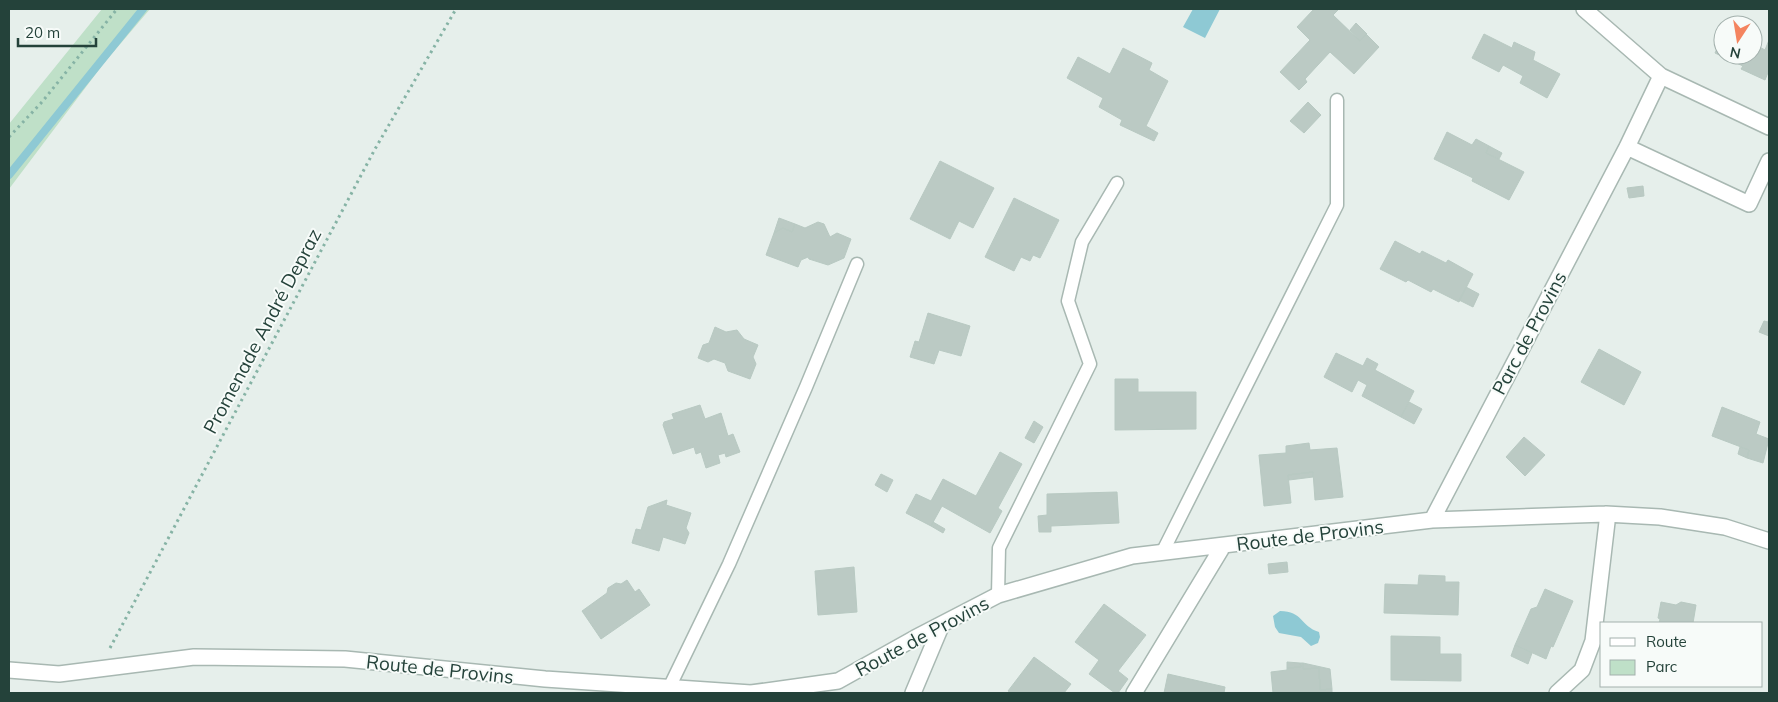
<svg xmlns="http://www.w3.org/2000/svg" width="1778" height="702" font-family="Mulish,sans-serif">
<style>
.green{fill:#bfe0c8}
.water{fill:#8ec9d4}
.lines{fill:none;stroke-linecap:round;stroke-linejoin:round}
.stream{stroke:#8ec9d4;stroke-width:8}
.building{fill:#bbcac4;stroke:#b8c9c2}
.lane-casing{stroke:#a8b8b2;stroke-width:15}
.street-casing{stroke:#a8b8b2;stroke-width:18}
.path{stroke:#86b3a5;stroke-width:3;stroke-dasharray:2.5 4;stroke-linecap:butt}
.lane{stroke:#fff;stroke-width:12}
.street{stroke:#fff;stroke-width:15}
.labels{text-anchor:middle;stroke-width:4;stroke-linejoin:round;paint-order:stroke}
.street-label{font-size:19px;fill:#24423a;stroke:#f7fbf9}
</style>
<rect width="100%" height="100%" fill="#e6efeb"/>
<!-- green -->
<path class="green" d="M102,9h48l-46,54 -95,126v-65z"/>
<!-- water -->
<path class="water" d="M1193,9h27l-15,29 -22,-11z
M1280,611c23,0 20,15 39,21l1,5 -2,6 -7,3 -10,-9 -22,-4 -4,-6 -2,-11z"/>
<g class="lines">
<!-- stream -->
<path class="stream" d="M9,175l134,-166"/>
</g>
<!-- building -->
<path class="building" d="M1314,9h25l-6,6 27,26 6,-7 13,13 -25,27 -24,-22 -25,27 2,3 -8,8 -19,-18 30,-32 -13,-13z
M1356,23l11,11 -7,7 -10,-11z
M1484,34l28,14 2,-6 21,10 -2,8 27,14 -13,24 -27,-15 3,-7 -20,-11 -4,7 -27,-14z
M1723,35v20h30v-19l3,1 -2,7 11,6 4,-10v30l-4,10 -24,-11 2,-3 -28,-13z
M1123,48l29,15 -3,7 19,11 -22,45 12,7 -4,8 -34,-16 2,-5 -23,-13 4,-9 -36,-20 11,-21 32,17z
M1308,102l13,13 -17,18 -14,-12z
M1447,132l25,13 4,-6 13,7 -3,7 38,19 -15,28 -37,-19 1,-3 -39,-19z
M1489,146l13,7 -3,6 -13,-6z
M940,161l54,27 -21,40 -14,-7 -9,18 -40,-20z
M1643,186l1,10 -15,2 -2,-10z
M1014,198l45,22 -19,38 -7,-3 -3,6 -9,-4 -7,14 -29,-14z
M779,218l16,6 -3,8 -9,-4 -9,5z
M818,222l6,2 6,13 7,-4 14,6 -7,19 -16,7 -19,-6 -1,-2 -7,3 -3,7 -32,-12 8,-22 9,-5 9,4 3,-8 10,4z
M1395,241l25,13 2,-3 24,12 2,-3 25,14 -14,28 -26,-13 -2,3 -23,-12 -2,2 -26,-13z
M1466,287l13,7 -6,13 -14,-7z
M928,313l42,13 -9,30 -22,-6 -5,14 -24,-7 5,-16 4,1z
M1769,318v18l-10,-4 5,-11 4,1z
M715,327l11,5 11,-2 7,9 14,6 -5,12 3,7 -6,15 -22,-8 -3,-8 -11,-4 -6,3 -10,-4 5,-13 6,-2z
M1599,349l42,23 -17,33 -43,-23z
M1336,353l27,13 4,-8 11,6 -3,6 39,21 -13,26 -39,-21 5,-11 -9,-5 -6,12 -28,-15z
M1115,379h23v13h58v37l-81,1z
M1409,402l13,7 -8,15 -13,-7z
M700,405l5,14 16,-6 7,23 5,-2 7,18 -14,5 -1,-4 -7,2 2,8 -14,5 -5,-16 -5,2 -2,-7 -21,7 -10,-29 1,-3 10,-3 -2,-5z
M1722,407l38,15 -4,12 13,5 -6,24 -16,-5 2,-8 -37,-14z
M1034,421l9,6 -9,16 -9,-5z
M1524,437l21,18 -20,21 -19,-19z
M1309,443l1,7 27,-2 6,49 -28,3 -2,-28 -25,3 3,28 -27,3 -5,-51 27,-2v-7z
M1740,447l9,3 -2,8 -9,-4z
M1000,452l22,12 -24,44 4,3 -12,22 -48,-27 -11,20 -25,-13 10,-19 15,7 12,-22 33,17z
M1313,472v5l-24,3 -1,-5z
M881,474l12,6 -6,12 -12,-7z
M1117,492l2,31 -68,3v6h-12l-1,-16 9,-1v-21z
M667,500l-1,5 25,8 -5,15 3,5 -4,11 -22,-7 -4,14 -27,-8 4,-14 5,1 7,-23z
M933,522l12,7 -2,4 -12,-7z
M1287,562l1,10 -19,2 -1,-10z
M854,567l3,45 -39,3 -3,-44z
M1419,575l26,1v6h14l-1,33 -74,-2 1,-29 33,1z
M627,580l8,12 4,-3 11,16 -49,34 -19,-28 25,-18 1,-5 8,-5 5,1z
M1545,589l28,12 -20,46 -2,-1 -5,13 -31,-14 16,-36 6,-2z
M1661,602l15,3 5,-3 15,3 -3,18h-34l1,-4 -2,-1z
M1104,604l42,31 -28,36 10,8 -10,14h-3l-26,-19 10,-14 -24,-18z
M1391,636l49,1v17h21v27l-70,-1z
M1515,645l17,8 -4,11 -17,-8z
M1034,657l37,27 -7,9h-53l-3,-2z
M1287,662l13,1 1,4 -14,1z
M1300,663h3v6l16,-1 1,22 12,-1v4h-59l-2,-21 16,-2v-2l14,-1z
M1303,663l27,6 2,20 -12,1 -1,-22 -16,1z
M1168,674l57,13 -1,6h-60z"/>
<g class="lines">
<defs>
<path id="lane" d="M1162,553l175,-348v-105
M998,595l1,-47 91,-184 -22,-63 14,-59 35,-59
M669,688l60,-124 77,-177 51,-123"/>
<path id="street" d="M1584,9l77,67
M1627,147l122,57 20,-43
M1432,520l195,-373 34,-71 108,51
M9,670l50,4 135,-17 151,2 200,20 206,14 87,-12 77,-43 83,-43 134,-39 300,-36 174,-6 54,3 65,10 44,14
M913,693l29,-69
M1134,693l89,-147
M1557,693l25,-23 11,-29 14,-119 -1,-8"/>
</defs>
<!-- lane casing -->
<use href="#lane" class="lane-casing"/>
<!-- street casing -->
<use href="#street" class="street-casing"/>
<!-- path -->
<path class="path" d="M9,137l33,-35 75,-93
M110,648l265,-499 81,-140"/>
<!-- lane -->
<use href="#lane" class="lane"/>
<!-- street -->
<use href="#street" class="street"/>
</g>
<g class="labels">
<!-- street labels -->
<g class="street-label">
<text transform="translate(262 331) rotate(-62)" y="7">Promenade André Depraz</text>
<text transform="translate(1529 333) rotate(-62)" y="7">Parc de Provins</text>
<text transform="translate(1310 535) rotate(-7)" y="7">Route de Provins</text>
<text transform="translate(922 636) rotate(-28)" y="7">Route de Provins</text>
<text transform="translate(440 669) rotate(6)" y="7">Route de Provins</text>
</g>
</g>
<!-- border -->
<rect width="1778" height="702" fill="none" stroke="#24423a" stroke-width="20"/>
<!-- legend -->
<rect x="1600" y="622" width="162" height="65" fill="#f7fbf9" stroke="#a3b1ad"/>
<rect x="1610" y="638" width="25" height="8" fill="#ffffff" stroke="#a3b1ad"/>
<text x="1646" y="647" font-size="15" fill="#24423a">Route</text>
<rect x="1610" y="660" width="25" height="15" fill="#bfe0c8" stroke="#a3b1ad"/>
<text x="1646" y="672" font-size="15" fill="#24423a">Parc</text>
<!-- north arrow -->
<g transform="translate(1738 40) rotate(192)"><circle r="24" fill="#f7fbf9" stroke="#a3b1ad"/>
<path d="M0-4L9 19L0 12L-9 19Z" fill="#f4845f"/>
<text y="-8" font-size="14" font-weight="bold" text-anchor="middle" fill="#24423a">N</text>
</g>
<!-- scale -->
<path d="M18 38v8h78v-8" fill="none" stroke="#24423a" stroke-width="2.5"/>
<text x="25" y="38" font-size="15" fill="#24423a" stroke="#f7fbf9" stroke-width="4" paint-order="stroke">20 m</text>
</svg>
